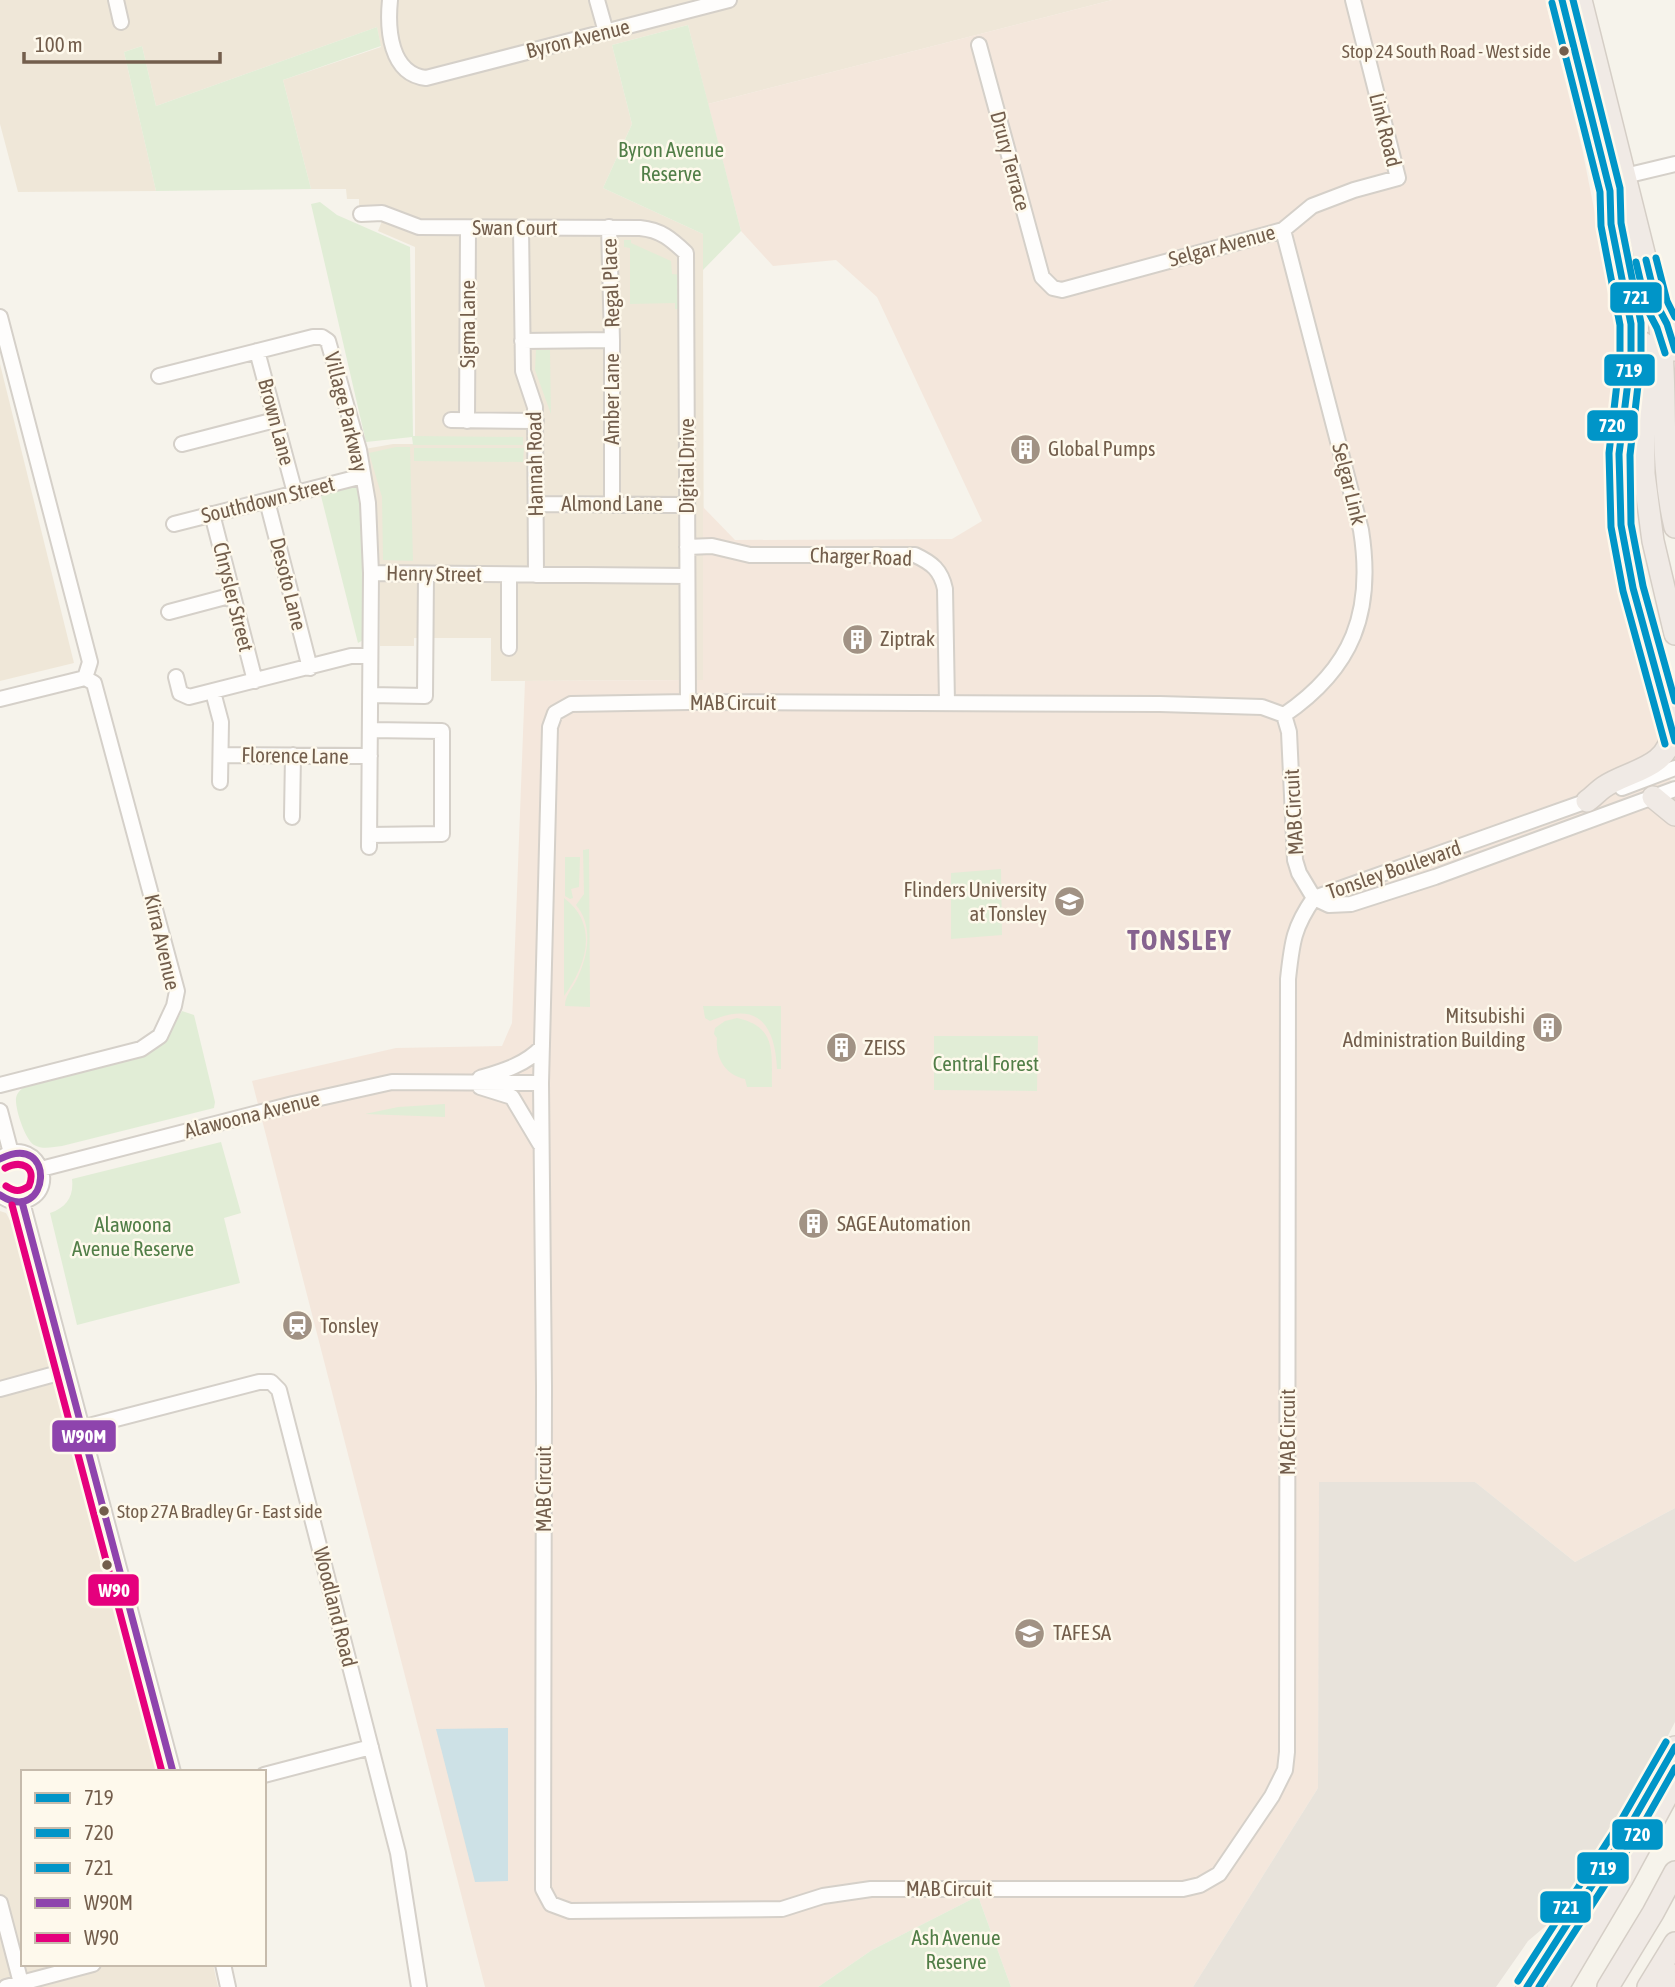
<svg xmlns="http://www.w3.org/2000/svg" width="1675" height="1987" font-family="'Asap Condensed',sans-serif">
<style>
.residential{fill:#efe7d8}
.commercial{fill:#f4e7dc}
.industrial{fill:#e8e3db}
.green{fill:#e1edd6}
.water{fill:#cde1e6}
.lines{fill:none;stroke-linecap:round;stroke-linejoin:round}
.minor-casing{stroke:#d5d0c9;stroke-width:18}
.highway-casing{stroke:#d5cec6;stroke-width:24}
.minor{stroke:#fefdfc;stroke-width:14}
.highway{stroke:#f0eae5;stroke-width:21}
.bus-1-casing{stroke:#fef9ec;stroke-width:12}
.bus-2-casing{stroke:#fef9ec;stroke-width:12}
.bus-3-casing{stroke:#fef9ec;stroke-width:12}
.bus-4-casing{stroke:#fef9ec;stroke-width:12}
.bus-5-casing{stroke:#fef9ec;stroke-width:12}
.bus-1{stroke:#0095c8;stroke-width:7}
.bus-2{stroke:#0095c8;stroke-width:7}
.bus-3{stroke:#0095c8;stroke-width:7}
.bus-4{stroke:#8e44ad;stroke-width:7}
.bus-5{stroke:#e5007d;stroke-width:7}
.bus-dot{fill:#735e4c;stroke:#fef9ec;stroke-width:2.5}
.labels{text-anchor:middle;stroke-width:5;stroke-linejoin:round;paint-order:stroke}
.bus-label{font-size:19px;fill:#735e4c;stroke:#fef9ec;text-anchor:end}
.street-label{font-size:21px;fill:#735e4c;stroke:#fef9ec}
.park-label{font-size:21px;fill:#517e47;stroke:#fef9ec}
.poi-label{font-size:21px;fill:#735e4c;stroke:#fef9ec;text-anchor:start}
.district-label{font-size:28px;font-weight:bold;letter-spacing:2px;fill:#86638f;stroke:#fef9ec}
.line-badge{stroke:#fef9ec;stroke-width:2.5}
.badge-label{font-size:19px;text-anchor:middle;font-weight:bold;fill:#fff}
</style>
<rect width="100%" height="100%" fill="#f6f3eb"/>
<!-- residential -->
<path class="residential" d="M0,0h1112l-404,104 -20,-79 -76,20 20,79 -29,64 100,46 1,446 -213,1v-43h-77v8h-34v-63l-21,-133 34,-6h22v-197l-37,-16 4,-10h-23v-22h-12l-1,-10h-35l-28,-109 98,-33 -4,-20 -221,79 -14,-60 -18,6 32,139 -138,1 -18,-68z
M0,364l74,299 -74,18z
M0,1211l6,2 19,35 138,524h-140v192h190l5,23h-218z"/>
<!-- commercial -->
<path class="commercial" d="M1112,0h433l37,148 40,202 -16,121 5,82 64,244v711l-100,54 -100,-80h-155l-2,306 -125,199h-182l-33,-91 -106,54 -54,37h-333l-233,-906 144,-33 106,-2 10,-23 13,-342 178,-1v-173l32,33 217,-1 30,-18 -105,-224 -41,-37 -63,6 -32,-35 -33,-127z"/>
<!-- industrial -->
<path class="industrial" d="M1319,1482h156l100,80 100,-54v214l-17,33 -104,164 -26,22 -32,46h-303l125,-199z"/>
<!-- green -->
<path class="green" d="M688,25l53,206 -38,39v-36l-100,-46 29,-64 -20,-79z
M377,27l4,19 -98,34 28,109 -155,2 -32,-139 18,-6 14,60z
M320,202l17,13 73,32 3,189 110,1v8h-110l-1,-8 -46,5 -55,-238z
M624,240h7v3l40,18 1,13 10,1 -1,34h-6v-6l-45,1v-56l-6,-1z
M536,350h14l1,64 -16,-44z
M396,447h14l3,114 -30,-1 -1,-63 -13,-44z
M414,448h110l-1,14 -109,-1z
M350,485h7l7,6 1,148 -7,4 -38,-151z
M589,849l1,158 -25,-1c0,-10 6,-16 11,-25 12,-24 18,-55 0,-76l8,-11 -1,-44z
M565,857h15l-1,30 -8,2 2,9 -3,1 -5,-3z
M1001,869l1,66 -51,4v-66z
M564,898c35,26 23,67 0,98z
M703,1006h78v63h-4c-2,-46 -20,-68 -67,-48l-5,-3z
M182,1011l12,4 21,87 -1,6 -152,38c-9,1 -19,4 -28,-1 -9,-6 -19,-36 -18,-47 1,-6 6,-9 10,-13l122,-30 16,-13z
M737,1018c41,9 34,35 35,69h-25l-2,-8c-20,-4 -30,-22 -28,-41l-3,-4 1,-6 10,-7z
M934,1036h104l-1,55 -103,-1z
M445,1104v13l-80,-3 33,-7z
M221,1142l20,71 -17,5 16,65 -163,42 -27,-112c17,-6 24,-17 22,-34z
M978,1896l33,91h-193l54,-37z"/>
<!-- water -->
<path class="water" d="M508,1728v153l-33,1 -39,-153z"/>
<g class="lines">
<defs>
<path id="minor" d="M116,0l5,22
M390,0c-3,29 0,74 36,78l303,-78
M597,0l9,32
M979,45l63,232 11,11 9,2 221,-60 29,-24 42,-16 44,-12 -45,-178
M1625,176l50,-12
M361,214l21,-1 37,14 221,1c21,2 31,11 46,25l2,449
M609,227l3,113
M521,228l2,143 12,36 1,168
M1283,230l78,300c13,82 -8,138 -77,185
M0,317l90,345 -5,16
M522,341l90,-1v165
M257,351l38,142
M159,376l154,-39h9l6,4 31,109 9,53 3,70 -2,274
M451,420l85,1
M467,421l1,-193
M182,444l93,-24
M267,501l43,167
M536,504l151,1
M212,514l43,167
M174,524l189,-48
M687,547l25,-1 38,9h165c17,8 26,15 30,34l2,114
M371,573l316,3
M509,575v73
M169,612l64,-17
M176,677l4,16 9,4 162,-41h19
M213,692l8,30 -1,60
M370,695l55,1 1,-122
M0,699l85,-21 9,5 83,308 -3,15 -14,30 -19,13 -141,36
M221,755l149,1
M1622,788l53,-20
M292,817l1,-62
M369,835l73,-1v-103l-72,-1
M1314,898c-21,30 -22,45 -26,81l-1,773 -2,18 -13,26 -53,78 -19,11 -17,4h-312l-48,7 -41,13 -212,2 -19,-7 -8,-15 1,-503 -3,-303 9,-356 5,-14 16,-9 117,-2 472,2 102,3 22,8 5,17 6,128 4,13 15,25 15,7 22,-1 84,-27 240,-88
M1314,898l279,-99
M480,1078c23,-7 45,-13 62,-31
M480,1087l32,10 28,47
M0,1111l11,42
M0,1159c33,-26 61,29 26,41 -10,4 -18,1 -26,-5
M41,1169l252,-65 99,-22 149,1
M22,1202l151,570
M0,1389l66,-18
M81,1428l178,-46h12l8,8 119,463 21,134
M264,1775l107,-28
M0,1903l21,80
M223,1964l5,23
M6,1987l87,-23"/>
<path id="highway" d="M1562,0l48,191 1,33 20,100v34l-12,96 2,71 12,63 42,153
M1581,0l76,305 10,19 8,26
M1660,328c8,67 -1,133 15,199
M1643,343l1,131 9,67 22,93
M1653,797l22,18
M1587,801c6,-4 11,-10 17,-14 25,-17 65,-18 68,-56
M1527,1987l101,-158 47,-82
M1558,1987l64,-108 53,-98
M1608,1987l45,-74 22,-41
M1648,1987l27,-44
M1667,1987l8,-12"/>
</defs>
<!-- minor casing -->
<use href="#minor" class="minor-casing"/>
<!-- highway casing -->
<use href="#highway" class="highway-casing"/>
<!-- minor -->
<use href="#minor" class="minor"/>
<!-- highway -->
<use href="#highway" class="highway"/>
<defs>
<path id="bus-1" d="M1562,0l48,191 1,33 20,100v34l-12,96 2,71 12,63 42,153
M1646,260l11,45 10,19 8,26
M1527,1987l101,-158 47,-82"/>
<path id="bus-2" d="M1552,3l48,189 1,34 19,99v32l-11,96 2,74 12,64 42,153
M1636,262l11,47 10,19 8,25
M1539,1987l98,-152 38,-67"/>
<path id="bus-3" d="M1573,0l47,188 1,35 20,100v36l-11,96 1,69 12,62 32,115
M1656,258l11,43 8,16
M1518,1981l101,-157 47,-82"/>
<path id="bus-4" d="M0,1159c58,-30 50,69 0,36
M22,1202l151,570"/>
<path id="bus-5" d="M5,1168c16,-8 32,-2 24,18 -9,6 -14,6 -23,0
M12,1205l150,567"/>
</defs>
<!-- bus-1 casing -->
<use href="#bus-1" class="bus-1-casing"/>
<!-- bus-2 casing -->
<use href="#bus-2" class="bus-2-casing"/>
<!-- bus-3 casing -->
<use href="#bus-3" class="bus-3-casing"/>
<!-- bus-4 casing -->
<use href="#bus-4" class="bus-4-casing"/>
<!-- bus-5 casing -->
<use href="#bus-5" class="bus-5-casing"/>
<!-- bus-1 -->
<use href="#bus-1" class="bus-1"/>
<!-- bus-2 -->
<use href="#bus-2" class="bus-2"/>
<!-- bus-3 -->
<use href="#bus-3" class="bus-3"/>
<!-- bus-4 -->
<use href="#bus-4" class="bus-4"/>
<!-- bus-5 -->
<use href="#bus-5" class="bus-5"/>
</g>
<!-- icons -->
<defs>
<symbol id="building-disc" viewBox="-11 -11 22 22"><circle r="9.5" fill="#a19284" stroke="#fef9ec"/><path d="M-4-6H4V6H1V3H-1V6H-4ZM-2.5-4.3h1.7v1.8h-1.7ZM.8-4.3h1.7v1.8H.8ZM-2.5-1h1.7V.8h-1.7ZM.8-1h1.7V.8H.8Z" fill="#fff"/></symbol>
<symbol id="university-disc" viewBox="-11 -11 22 22"><circle r="9.5" fill="#a19284" stroke="#fef9ec"/><path d="M0-5L7-2L0 1L-7-2ZM-4 1L0 2.5L4 1V4Q0 6-4 4Z" fill="#fff"/></symbol>
<symbol id="station-disc" viewBox="-11 -11 22 22"><circle r="9.5" fill="#a19284" stroke="#fef9ec"/><path d="M-3-6H3Q5-6 5-4V2Q5 4 3 4L4.5 6H3L1.5 4h-3L-3 6H-4.5L-3 4Q-5 4-5 2V-4Q-5-6-3-6ZM-3.5-4v3h7v-3ZM-3.5 1v1.5H-2V1ZM2 1v1.5H3.5V1Z" fill="#fff"/></symbol>
</defs>
<g fill-rule="evenodd">
<use href="#building-disc" x="1008" y="432" width="35" height="35"/>
<use href="#building-disc" x="840" y="622" width="35" height="35"/>
<use href="#university-disc" x="1052" y="884" width="35" height="35"/>
<use href="#building-disc" x="1530" y="1010" width="35" height="35"/>
<use href="#building-disc" x="824" y="1030" width="35" height="35"/>
<use href="#building-disc" x="796" y="1206" width="35" height="35"/>
<use href="#station-disc" x="280" y="1308" width="35" height="35"/>
<use href="#university-disc" x="1012" y="1616" width="35" height="35"/>
</g>
<!-- markers -->
<g class="bus-dot">
<circle cx="1564" cy="51" r="6"/>
<circle cx="104" cy="1511" r="6"/>
<circle cx="107" cy="1565" r="6"/>
</g>
<g class="labels">
<!-- bus labels -->
<g class="bus-label">
<text x="1551" y="58">Stop 24 South Road - West side</text>
<text x="117" y="1518" text-anchor="start">Stop 27A Bradley Gr - East side</text>
</g>
<!-- street labels -->
<g class="street-label">
<text transform="translate(578 39) rotate(-14)" y="7">Byron Avenue</text>
<text transform="translate(1385 130) rotate(76)" y="7">Link Road</text>
<text transform="translate(1010 161) rotate(75)" y="7">Drury Terrace</text>
<text x="515" y="235">Swan Court</text>
<text transform="translate(1222 246) rotate(-15)" y="7">Selgar Avenue</text>
<text transform="translate(611 283) rotate(-92)" y="7">Regal Place</text>
<text transform="translate(468 324) rotate(-90)" y="7">Sigma Lane</text>
<text transform="translate(612 399) rotate(-90)" y="7">Amber Lane</text>
<text transform="translate(346 412) rotate(76)" y="7">Village Parkway</text>
<text transform="translate(276 422) rotate(75)" y="7">Brown Lane</text>
<text transform="translate(535 464) rotate(-91)" y="7">Hannah Road</text>
<text transform="translate(687 466) rotate(-90)" y="7">Digital Drive</text>
<text transform="translate(1349 484) rotate(76)" y="7">Selgar Link</text>
<text transform="translate(268 500) rotate(-14)" y="7">Southdown Street</text>
<text x="612" y="511">Almond Lane</text>
<text transform="translate(861 557) rotate(2)" y="7">Charger Road</text>
<text transform="translate(434 574) rotate(1)" y="7">Henry Street</text>
<text transform="translate(288 584) rotate(76)" y="7">Desoto Lane</text>
<text transform="translate(233 597) rotate(76)" y="7">Chrysler Street</text>
<text x="733" y="710">MAB Circuit</text>
<text transform="translate(295 756) rotate(1)" y="7">Florence Lane</text>
<text transform="translate(1294 812) rotate(-93)" y="7">MAB Circuit</text>
<text transform="translate(1394 870) rotate(-19)" y="7">Tonsley Boulevard</text>
<text transform="translate(162 942) rotate(77)" y="7">Kirra Avenue</text>
<text transform="translate(252 1115) rotate(-14)" y="7">Alawoona Avenue</text>
<text transform="translate(1288 1432) rotate(-90)" y="7">MAB Circuit</text>
<text transform="translate(544 1489) rotate(-90)" y="7">MAB Circuit</text>
<text transform="translate(335 1607) rotate(76)" y="7">Woodland Road</text>
<text x="949" y="1896">MAB Circuit</text>
</g>
<!-- park labels -->
<g class="park-label">
<text x="671" y="157">Byron Avenue<tspan x="671" dy="24">Reserve</tspan></text>
<text x="986" y="1071">Central Forest</text>
<text x="133" y="1232">Alawoona<tspan x="133" dy="24">Avenue Reserve</tspan></text>
<text x="956" y="1945">Ash Avenue<tspan x="956" dy="24">Reserve</tspan></text>
</g>
<!-- poi labels -->
<g class="poi-label">
<text x="1048" y="456">Global Pumps</text>
<text x="880" y="646">Ziptrak</text>
<text x="1047" y="897" text-anchor="end">Flinders University<tspan x="1047" dy="24">at Tonsley</tspan></text>
<text x="1525" y="1023" text-anchor="end">Mitsubishi<tspan x="1525" dy="24">Administration Building</tspan></text>
<text x="864" y="1055">ZEISS</text>
<text x="837" y="1231">SAGE Automation</text>
<text x="320" y="1333">Tonsley</text>
<text x="1053" y="1640">TAFE SA</text>
</g>
<!-- district labels -->
<g class="district-label">
<text x="1180" y="950">TONSLEY</text>
</g>
</g>
<g class="line-badge">
<rect x="1609" y="281" width="54" height="33" rx="7" fill="#0095c8"/>
<rect x="1603" y="353" width="53" height="34" rx="7" fill="#0095c8"/>
<rect x="1586" y="409" width="53" height="33" rx="7" fill="#0095c8"/>
<rect x="51" y="1419" width="66" height="34" rx="7" fill="#8e44ad"/>
<rect x="87" y="1573" width="53" height="34" rx="7" fill="#e5007d"/>
<rect x="1611" y="1818" width="53" height="33" rx="7" fill="#0095c8"/>
<rect x="1576" y="1851" width="54" height="34" rx="7" fill="#0095c8"/>
<rect x="1539" y="1890" width="53" height="34" rx="7" fill="#0095c8"/>
</g>
<g class="badge-label">
<text x="1636" y="304">721</text>
<text x="1629" y="377">719</text>
<text x="1612" y="432">720</text>
<text x="84" y="1443">W90M</text>
<text x="114" y="1597">W90</text>
<text x="1637" y="1841">720</text>
<text x="1603" y="1875">719</text>
<text x="1566" y="1914">721</text>
</g>
<!-- legend -->
<rect x="21" y="1770" width="245" height="196" fill="#fef9ec" stroke="#c6bbac" stroke-width="2"/>
<rect x="35" y="1793" width="35" height="10" fill="#0095c8" stroke="#c6bbac" stroke-width="2"/>
<text x="84" y="1805" font-size="21" fill="#735e4c">719</text>
<rect x="35" y="1828" width="35" height="10" fill="#0095c8" stroke="#c6bbac" stroke-width="2"/>
<text x="84" y="1840" font-size="21" fill="#735e4c">720</text>
<rect x="35" y="1863" width="35" height="10" fill="#0095c8" stroke="#c6bbac" stroke-width="2"/>
<text x="84" y="1875" font-size="21" fill="#735e4c">721</text>
<rect x="35" y="1898" width="35" height="10" fill="#8e44ad" stroke="#c6bbac" stroke-width="2"/>
<text x="84" y="1910" font-size="21" fill="#735e4c">W90M</text>
<rect x="35" y="1933" width="35" height="10" fill="#e5007d" stroke="#c6bbac" stroke-width="2"/>
<text x="84" y="1945" font-size="21" fill="#735e4c">W90</text>
<!-- scale -->
<path d="M24 52v10h196v-10" fill="none" stroke="#735e4c" stroke-width="3.5"/>
<text x="35" y="52" font-size="21" fill="#735e4c" stroke="#fef9ec" stroke-width="5" paint-order="stroke">100 m</text>
</svg>
